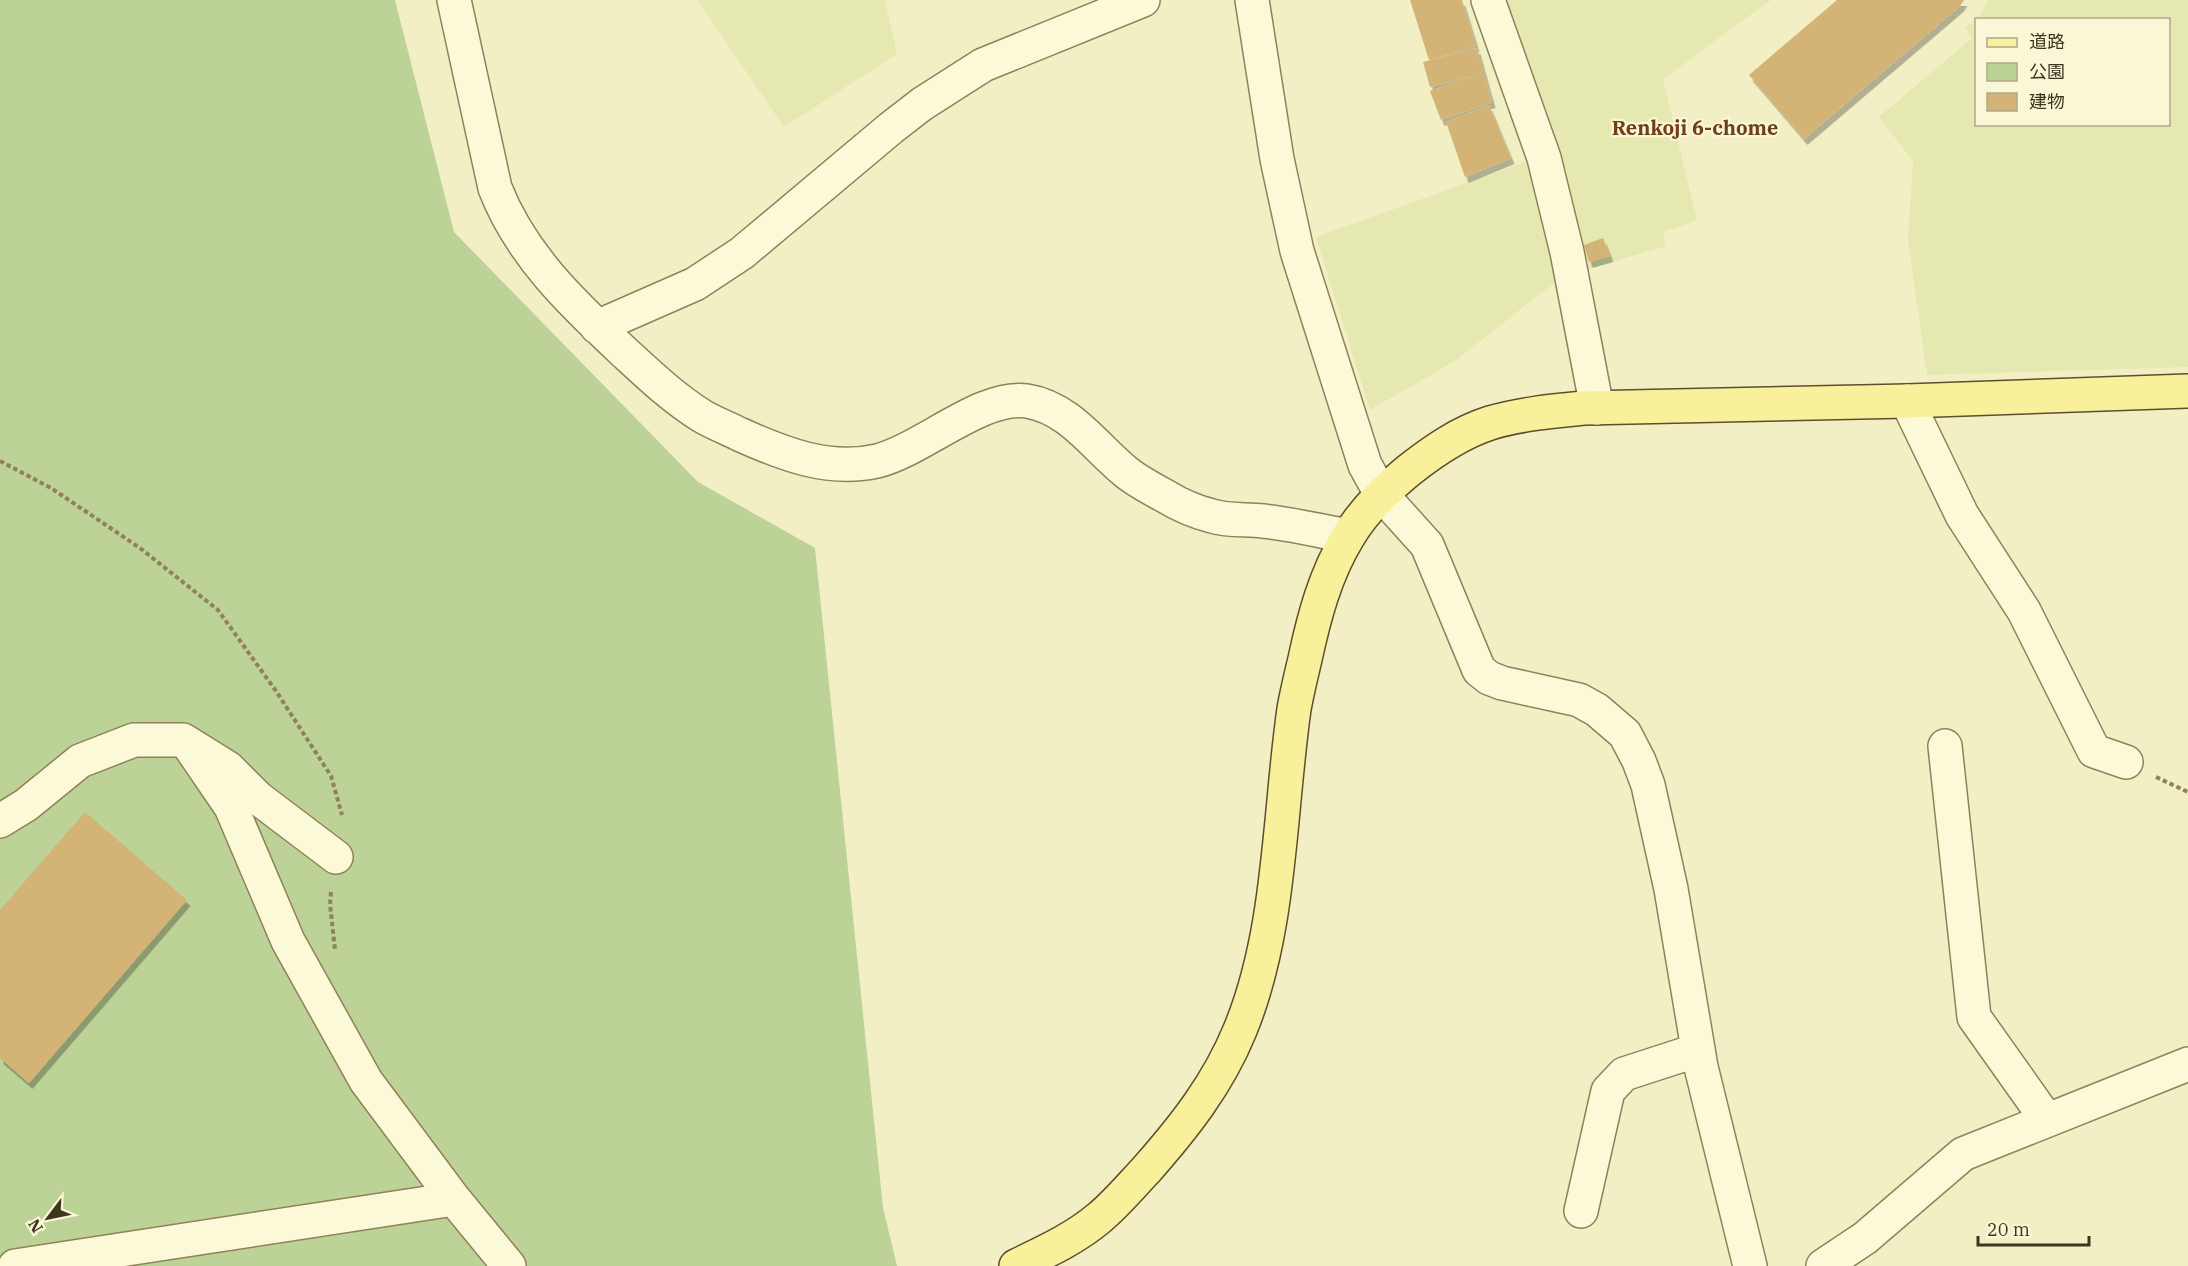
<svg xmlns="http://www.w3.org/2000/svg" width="2188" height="1266" font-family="'IBM Plex Serif','Noto Sans JP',serif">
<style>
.farmland{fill:#e5e9b1;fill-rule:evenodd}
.green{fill:#bdd297}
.building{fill:#d4b377;filter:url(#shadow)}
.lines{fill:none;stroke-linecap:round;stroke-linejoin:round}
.minor-casing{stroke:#8f8259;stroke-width:36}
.major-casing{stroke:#5d4e2d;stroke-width:36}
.path{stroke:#8f8259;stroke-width:4;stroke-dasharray:4.5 3;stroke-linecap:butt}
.minor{stroke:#fcf9d9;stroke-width:33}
.major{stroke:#f8f09a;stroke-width:33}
.labels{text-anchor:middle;stroke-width:4.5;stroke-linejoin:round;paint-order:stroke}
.neighbourhood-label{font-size:20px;font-weight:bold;fill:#6f3f19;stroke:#f9f7d5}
</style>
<defs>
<filter id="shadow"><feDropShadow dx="3.5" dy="6" stdDeviation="0" flood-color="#0004"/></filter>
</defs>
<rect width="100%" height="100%" fill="#f2efc5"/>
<!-- farmland -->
<path class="farmland" d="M697,0h188l12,54 -113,73z
M1497,0h274l-108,79 34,141 -34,12 3,14 -103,30 -108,85 -85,49 -54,-173 232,-83z
M1988,0h200v367l-261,8 -19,-134 5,-80 -34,-44 93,-79 -7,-10 13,-10zM1976,20h192v104h-192z"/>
<!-- green -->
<path class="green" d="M0,0h395l59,232 244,250 117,66 68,660 14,58h-897z"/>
<!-- building -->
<path class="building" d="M1410,0h52l14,46 -47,14z
M1837,0h127l-4,6 -156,133 -55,-64z
M1477,48l15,54 -51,18 -11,-29 50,-17 -50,13 -7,-25z
M1489,105l22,53 -46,19 -19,-55z
M1603,238l7,18 -21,6 -5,-17z
M85,812l102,88 -158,183 -29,-25v-148z"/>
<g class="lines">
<defs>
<path id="minor" d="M454,0l41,188c26,67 77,115 128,163 25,23 50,47 79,65 12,7 25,12 37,18 44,20 90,38 138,27 45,-11 105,-67 150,-60 43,7 67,45 99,71 11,9 26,17 39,24 13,8 31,16 47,20 15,5 34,3 51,5 28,3 57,10 85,15
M1252,0l25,159 20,92 68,214 16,29 46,51 52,125 10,8 13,5 77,17 18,10 28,24 14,27 9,24 23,104 30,178 49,199
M1488,0l56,158 23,94 30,156
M597,327l98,-43 47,-31 149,-125 31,-24 61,-39 160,-65
M1907,401l55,114 62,96 70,140 32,11
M188,744l43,63 57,134 78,140 88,118
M1945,746l29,271 73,103
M0,821l26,-16 54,-44 54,-21h49l45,28 30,30 78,59
M1581,1211l27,-120 16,-17 74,-24
M15,1266l439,-67 55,67
M1823,1266l42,-28 98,-84 225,-90"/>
<path id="major" d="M1016,1266c29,-14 58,-27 83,-48 17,-14 32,-32 47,-48 38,-43 72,-86 94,-140 41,-99 39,-216 54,-321 3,-17 7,-33 11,-50 9,-42 20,-84 43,-122 15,-26 37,-47 60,-66 25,-20 51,-38 82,-48 30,-9 63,-12 94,-15l323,-7 281,-10"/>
</defs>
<!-- minor casing -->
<use href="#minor" class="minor-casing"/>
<!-- major casing -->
<use href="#major" class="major-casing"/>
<!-- path -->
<path class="path" d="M0,461l51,27 89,60 78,62 58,81 55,85 11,39
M2156,777l32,15
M331,892l-1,12 5,46"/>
<!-- minor -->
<use href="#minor" class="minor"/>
<!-- major -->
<use href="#major" class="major"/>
</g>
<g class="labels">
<!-- neighbourhood labels -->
<g class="neighbourhood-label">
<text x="1695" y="135">Renkoji 6-chome</text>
</g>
</g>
<!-- legend -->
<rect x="1975" y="18" width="195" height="108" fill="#f9f7d5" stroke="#aea98c" stroke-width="1.5"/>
<rect x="1987" y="38" width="30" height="9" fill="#f8f09a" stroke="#aea98c" stroke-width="1.5"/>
<text x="2029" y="48" font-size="18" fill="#3e351e">道路</text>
<rect x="1987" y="63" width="30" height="18" fill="#bdd297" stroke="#aea98c" stroke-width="1.5"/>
<text x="2029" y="78" font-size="18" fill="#3e351e">公園</text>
<rect x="1987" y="93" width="30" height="18" fill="#d4b377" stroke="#aea98c" stroke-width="1.5"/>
<text x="2029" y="108" font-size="18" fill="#3e351e">建物</text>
<!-- north arrow -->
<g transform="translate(48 1218) rotate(238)" stroke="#f9f7d5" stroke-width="4.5" paint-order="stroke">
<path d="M0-4.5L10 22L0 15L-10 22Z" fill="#3e351e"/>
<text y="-9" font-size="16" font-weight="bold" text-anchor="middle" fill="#3e351e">N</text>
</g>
<!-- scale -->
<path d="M1978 1236v9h111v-9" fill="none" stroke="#3e351e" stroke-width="3"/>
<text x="1987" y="1236" font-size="18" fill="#3e351e" stroke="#f9f7d5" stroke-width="4.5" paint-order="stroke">20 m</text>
</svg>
